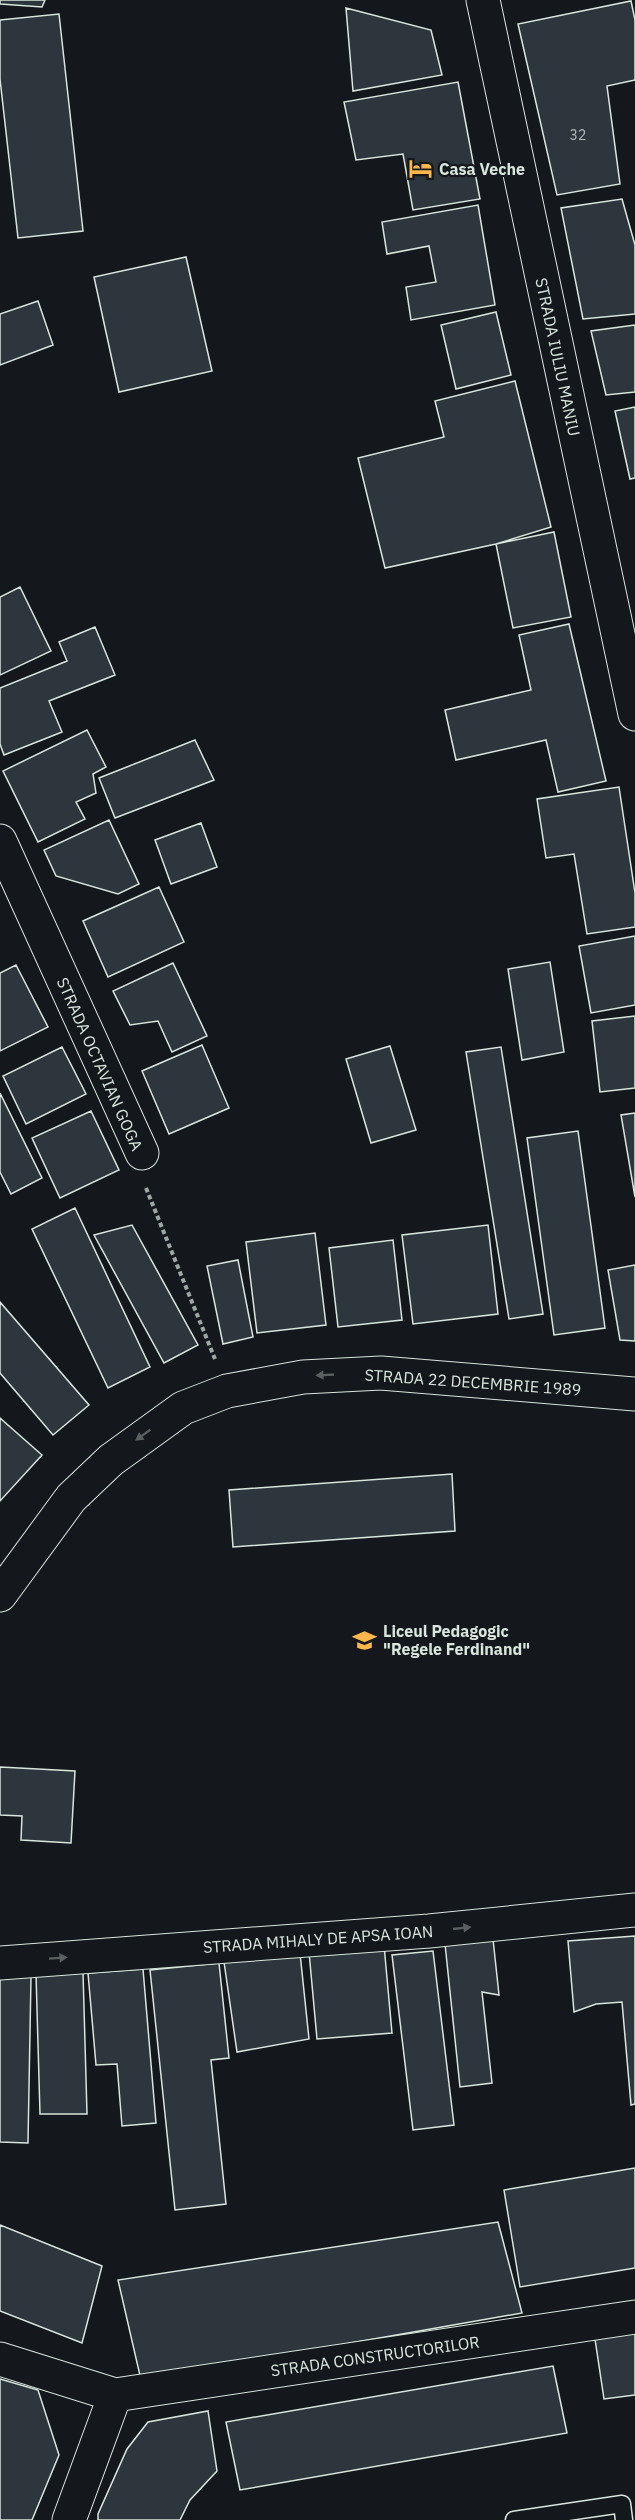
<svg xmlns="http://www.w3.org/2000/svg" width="635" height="2520" font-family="'IBM Plex Sans',sans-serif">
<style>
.building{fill:#2c363c;stroke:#d8e6dc;stroke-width:1.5}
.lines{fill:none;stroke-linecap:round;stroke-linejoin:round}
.lane-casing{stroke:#d8e6dc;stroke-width:19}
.street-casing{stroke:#d8e6dc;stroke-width:35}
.secondary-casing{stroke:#d8e6dc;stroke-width:35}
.primary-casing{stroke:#d8e6dc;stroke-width:35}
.path{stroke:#9da8a2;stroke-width:4;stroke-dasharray:4.5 3;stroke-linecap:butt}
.lane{stroke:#14181c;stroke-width:16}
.street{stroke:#14181c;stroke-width:33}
.secondary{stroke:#14181c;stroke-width:33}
.primary{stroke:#14181c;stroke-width:33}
.oneway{fill:#59605f}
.labels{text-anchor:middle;stroke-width:4.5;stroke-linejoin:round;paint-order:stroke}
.number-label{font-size:14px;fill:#adbab4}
.poi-label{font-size:16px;font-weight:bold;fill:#d8e6dc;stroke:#14181c;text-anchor:start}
.street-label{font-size:16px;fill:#d8e6dc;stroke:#14181c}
</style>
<rect width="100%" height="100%" fill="#14181c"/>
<!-- building -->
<path class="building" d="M0,0h45l-3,7 -42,-3z
M631,1l4,19v60l-28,6 13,98 -63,11 -39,-171z
M346,8l85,22 11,45 -89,16z
M59,14l24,217 -65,7 -18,-159v-59z
M458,82l22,117 -67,11 -10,-56 -47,6 -12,-58z
M622,199l13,46v69l-52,5 -22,-111z
M478,205l17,100 -84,15 -5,-33 30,-5 -7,-36 -42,8 -5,-32z
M186,257l26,114 -93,21 -25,-115z
M38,301l15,44 -53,20v-51z
M496,312l15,63 -55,14 -15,-64z
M635,325v67l-29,3 -15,-64z
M515,381l36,146 -55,17 -111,24 -27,-110 86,-21 -9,-36z
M635,407v71l-5,1 -15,-68z
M554,532l17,85 -58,11 -17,-84z
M20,587l31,64 -51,24v-78z
M569,624l37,157 -48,11 -12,-52 -90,20 -11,-50 86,-20 -12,-55z
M95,627l20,48 -66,26 13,31 -58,23 -4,-11v-56l67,-27 -8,-19z
M87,730l19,37 -13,7 3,19 -20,9 9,17 -47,23 -35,-71z
M195,740l19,40 -99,38 -16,-40z
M619,787l16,106v34l-48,7 -13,-80 -28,4 -9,-59z
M109,820l30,64 -21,10 -62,-18 -12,-26z
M201,823l16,44 -46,17 -16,-44z
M159,887l25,55 -76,35 -25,-56z
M635,936v69l-44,8 -12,-67z
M550,962l14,90 -42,8 -14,-91z
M173,963l34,73 -35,16 -14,-31 -28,4 -17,-34z
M16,965l32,62 -48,24v-78z
M635,1016v72l-35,4 -8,-71z
M202,1045l27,63 -60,26 -27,-63z
M390,1046l26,84 -45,13 -25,-84z
M62,1047l24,47 -60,30 -23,-48z
M501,1047l42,267 -34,5 -43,-267z
M0,1093l42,85 -31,16 -11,-22z
M91,1111l28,59 -59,28 -28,-60z
M635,1113v84l-14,-82z
M578,1131l27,197 -51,7 -27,-197z
M75,1208l75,159 -42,21 -76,-159z
M132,1225l66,120 -34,18 -70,-128z
M488,1225l10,89 -85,10 -11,-89z
M315,1233l11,92 -69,8 -11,-91z
M393,1240l9,80 -64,7 -9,-79z
M238,1260l15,77 -30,7 -16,-78z
M635,1265v76l-15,-1 -12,-70z
M0,1302l89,103 -36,30 -53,-62z
M0,1418l42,37 -42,46z
M452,1474l3,57 -222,16 -4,-57z
M0,1767l75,4 -4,72 -50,-3 1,-24 -22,-1z
M635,1936v168l-4,1 -9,-103 -26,2 -22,8 -6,-71z
M493,1939l6,56 -17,-3 10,91 -32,4 -15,-143z
M384,1945l8,88 -75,6 -8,-87z
M433,1951l21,174 -41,5 -21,-175z
M300,1953l9,86 -72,13 -13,-90z
M219,1963l10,95 -18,2 15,144 -51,6 -25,-240z
M143,1969l13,154 -34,3 -5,-62 -21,1 -8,-92z
M83,1972l4,142h-47l-4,-140z
M0,1976l31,1 -3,166 -28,-1z
M635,2168v100l-115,19 -16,-97z
M498,2222l24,91 -381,67 -23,-100z
M0,2225l102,41 -20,77 -82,-32z
M635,2331v64l-31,4 -9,-60z
M553,2366l14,67 -327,57 -14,-68z
M0,2379l38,11 21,65 -27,65h-32z
M208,2411l9,60 -27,29 -10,20h-82v-6l29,-65 21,-27z"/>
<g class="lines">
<defs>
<path id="lane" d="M514,2520l108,-16 2,16"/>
<path id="street" d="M0,841l142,312
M0,2359l115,36 520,-78
M69,2520l46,-125"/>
<path id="secondary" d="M483,0l152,714"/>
<path id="primary" d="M0,1595l71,-97 40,-38 72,-52 44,-17 76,-14 78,-4 254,21
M0,1963l429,-32 206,-21"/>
</defs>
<!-- lane casing -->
<use href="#lane" class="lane-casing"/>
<!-- street casing -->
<use href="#street" class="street-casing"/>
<!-- secondary casing -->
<use href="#secondary" class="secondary-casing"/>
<!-- primary casing -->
<use href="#primary" class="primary-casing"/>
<!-- path -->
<path class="path" d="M146,1188l69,171"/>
<!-- lane -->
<use href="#lane" class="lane"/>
<!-- street -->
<use href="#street" class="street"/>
<!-- secondary -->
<use href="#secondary" class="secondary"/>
<!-- primary -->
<use href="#primary" class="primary"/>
</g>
<!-- one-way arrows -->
<defs><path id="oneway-solid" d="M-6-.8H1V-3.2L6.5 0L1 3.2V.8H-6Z" transform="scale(1.5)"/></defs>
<g class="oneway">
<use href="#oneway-solid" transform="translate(325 1375) rotate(177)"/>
<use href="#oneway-solid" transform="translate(143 1435) rotate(144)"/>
<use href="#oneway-solid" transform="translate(462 1928) rotate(-6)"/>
<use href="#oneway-solid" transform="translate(58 1958) rotate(-4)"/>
</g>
<!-- icons -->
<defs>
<symbol id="hotel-bare" viewBox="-9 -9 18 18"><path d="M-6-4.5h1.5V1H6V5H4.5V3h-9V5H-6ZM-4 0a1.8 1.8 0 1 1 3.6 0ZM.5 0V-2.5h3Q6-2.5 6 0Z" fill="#ffb74d" stroke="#14181c" stroke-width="2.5" paint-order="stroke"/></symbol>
<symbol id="school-bare" viewBox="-9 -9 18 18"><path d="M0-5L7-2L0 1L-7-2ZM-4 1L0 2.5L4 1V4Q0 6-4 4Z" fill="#ffb74d" stroke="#14181c" stroke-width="2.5" paint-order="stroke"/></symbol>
</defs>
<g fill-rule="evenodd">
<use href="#hotel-bare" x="404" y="152" width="33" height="33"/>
<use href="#school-bare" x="348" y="1624" width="33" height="33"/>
</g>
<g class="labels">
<!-- number labels -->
<g class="number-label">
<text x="578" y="140">32</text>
</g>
<!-- poi labels -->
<g class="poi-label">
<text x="439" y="175">Casa Veche</text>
<text x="383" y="1637">Liceul Pedagogic<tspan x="383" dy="18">"Regele Ferdinand"</tspan></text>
</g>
<!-- street labels -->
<g class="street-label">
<text transform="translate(558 357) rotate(78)" y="6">STRADA IULIU MANIU</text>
<text transform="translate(100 1064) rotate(66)" y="6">STRADA OCTAVIAN GOGA</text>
<text transform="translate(473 1382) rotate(4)" y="6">STRADA 22 DECEMBRIE 1989</text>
<text transform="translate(318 1939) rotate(-4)" y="6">STRADA MIHALY DE APSA IOAN</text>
<text transform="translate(375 2356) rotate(-8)" y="6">STRADA CONSTRUCTORILOR</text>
</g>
</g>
</svg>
